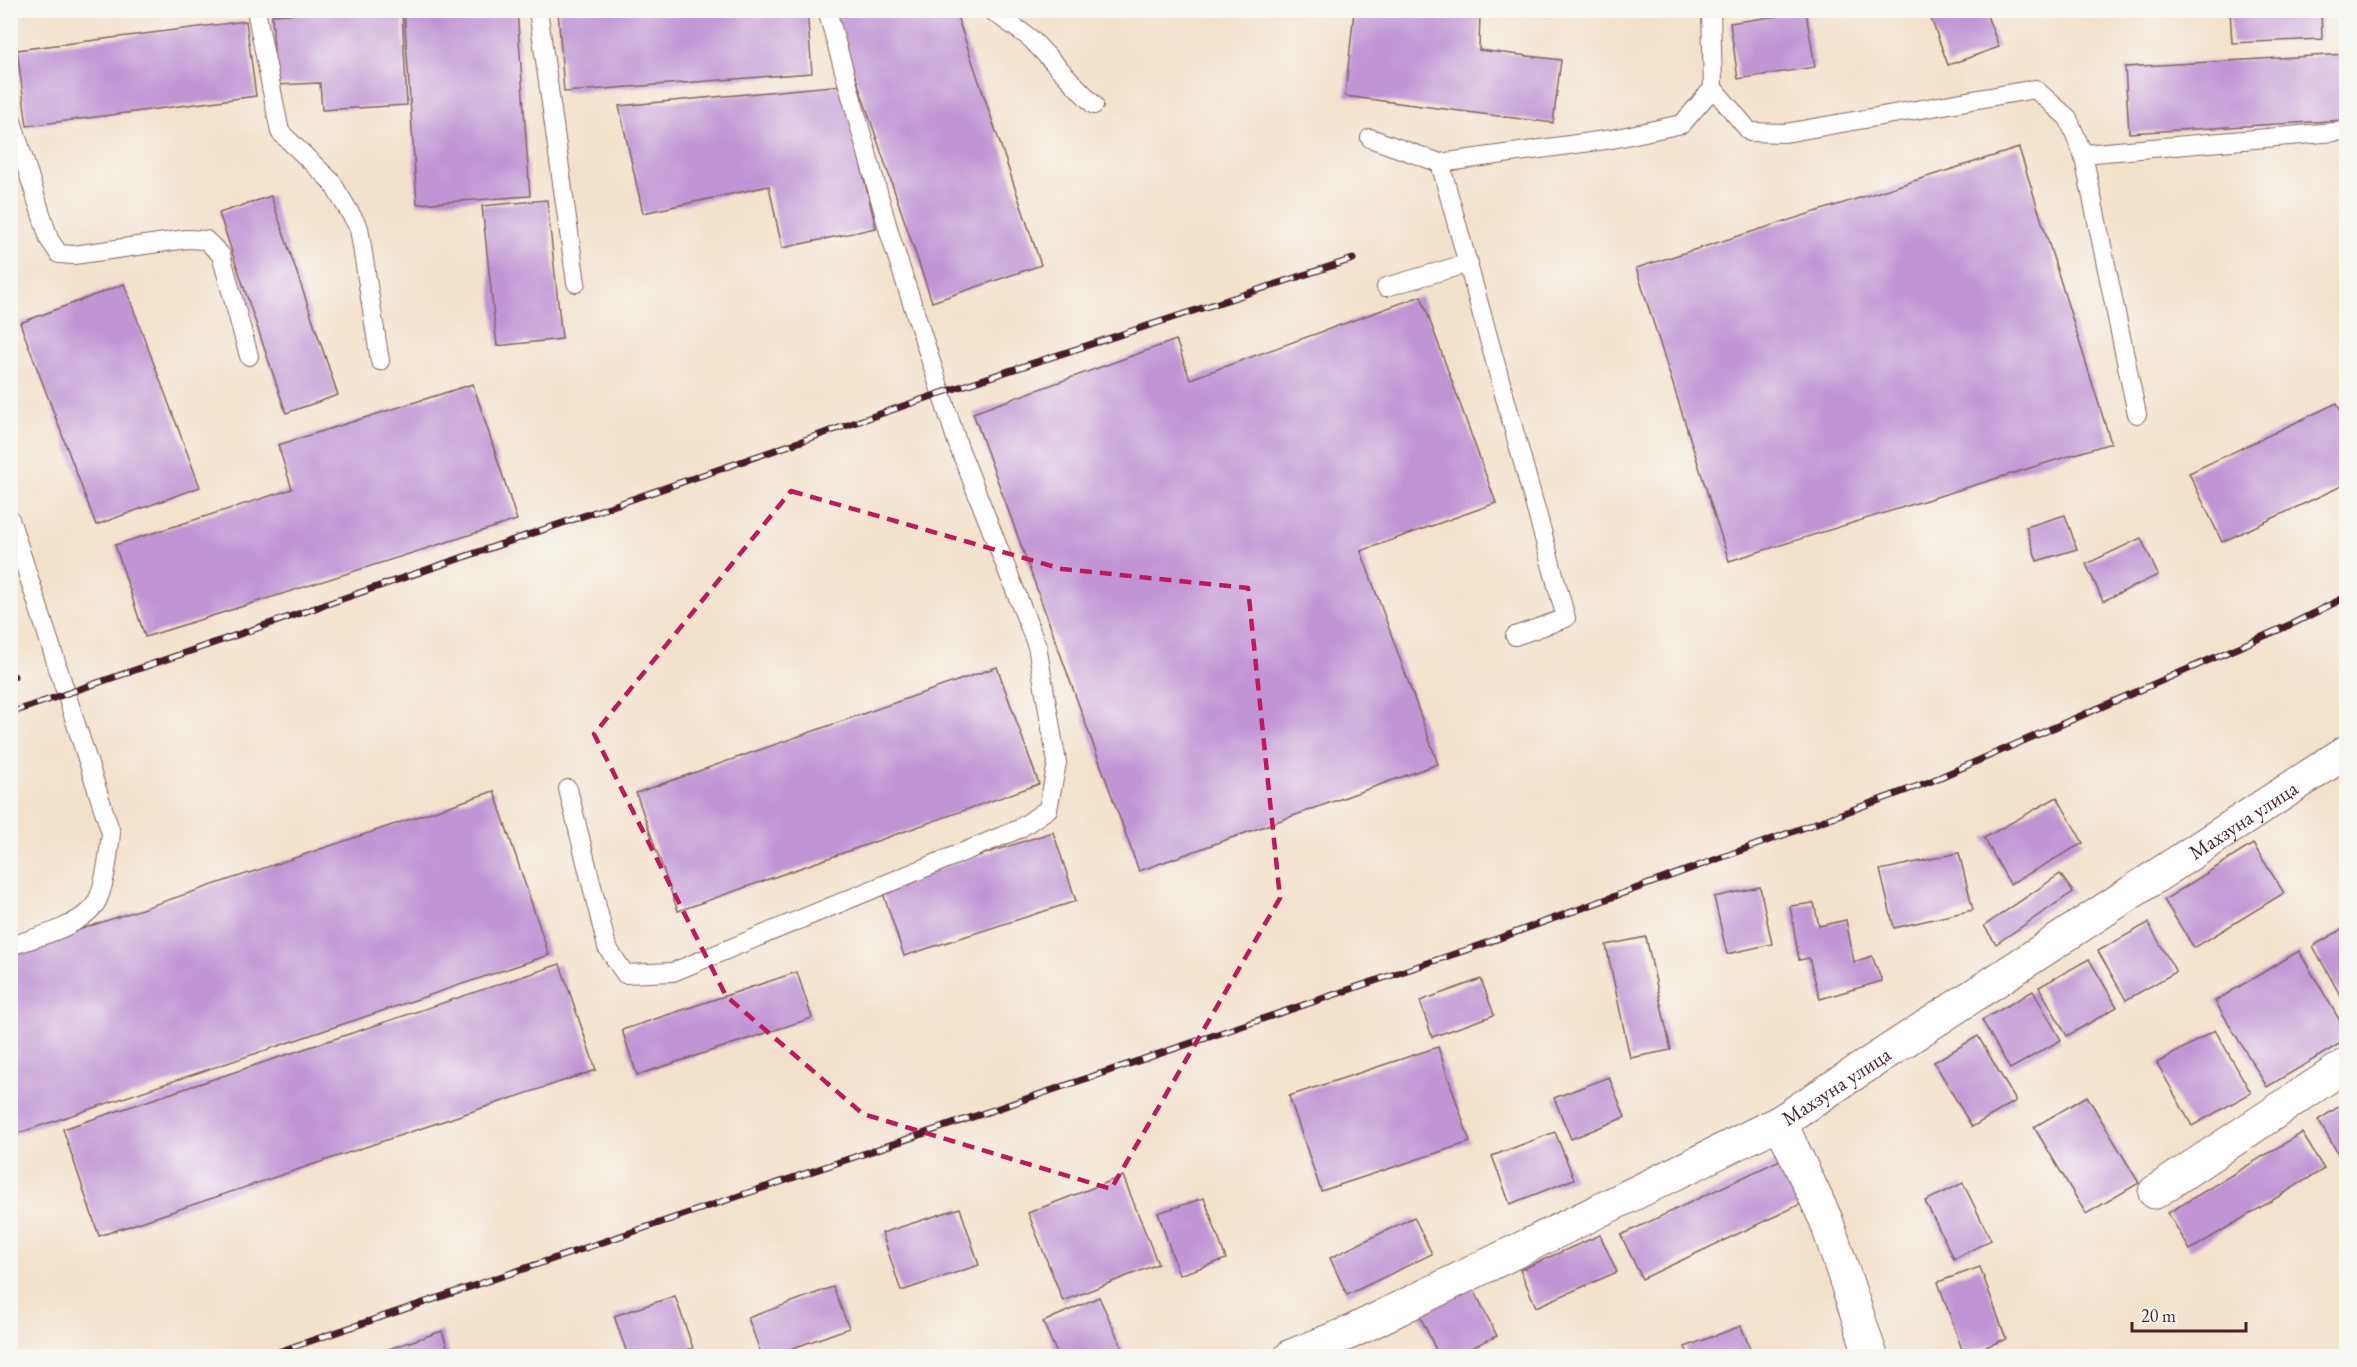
<svg xmlns="http://www.w3.org/2000/svg" width="2357" height="1367" font-family="'EB Garamond',serif">
	<style>
		.building { fill: #c194d4 }
		.lines { fill: none; stroke-linecap: round; stroke-linejoin: round }
		.service-casing { stroke: #856363; stroke-width: 20 }
		.minor-casing { stroke: #856363; stroke-width: 35 }
		.service { stroke: #fff; stroke-width: 18 }
		.minor { stroke: #fff; stroke-width: 33 }
		.rail-casing { stroke: #4a1f2b; stroke-width: 7 }
		.rail { stroke: #f6f6f2; stroke-width: 4.5; stroke-dasharray: 14; stroke-linecap: butt }
		.marked { fill: none; stroke: #c2185b; stroke-width: 4.5; stroke-dasharray: 12 8; stroke-linejoin: round }
		.labels { text-anchor: middle; dominant-baseline: central; stroke-width: 5; stroke-linejoin: round; paint-order: stroke }
		.street-label { font-size: 21px; fill: #4a1f2b; stroke: #f6f6f2 }
	</style>
	<rect width="100%" height="100%" fill="#f6f6f2"/>
	<filter id="ink" filterUnits="userSpaceOnUse"><feTurbulence type="fractalNoise" baseFrequency=".0167" numOctaves="2"/><feDisplacementMap in="SourceGraphic" scale="12" xChannelSelector="R" yChannelSelector="G"/><feConvolveMatrix kernelMatrix="1 2 1 2 8 2 1 2 1" color-interpolation-filters="sRGB"/></filter>
	<filter id="wash" filterUnits="userSpaceOnUse"><feTurbulence type="fractalNoise" baseFrequency=".008" numOctaves="4" result="noise"/><feDisplacementMap in="SourceGraphic" scale="24" xChannelSelector="R" yChannelSelector="G"/><feGaussianBlur stdDeviation="1.35" result="paint"/><feColorMatrix in="noise" values="0 0 0 0 0 0 0 0 0 0 0 0 0 0 0 0 0 1.4 0 .05"/><feComposite in="paint" operator="in"/></filter>
	<g filter="url(#wash)">
		<rect width="100%" height="100%" fill="#f3e2cb"/>
		<g id="blocks">
			<g class="building">
				<path d="M 359,10 L 402,10 L 407,105 L 322,110 L 320,83 L 276,85 L 272,15 Z"/>
				<path d="M 404,10 L 517,10 L 530,196 L 417,204 Z"/>
				<path d="M 558,10 L 807,10 L 812,73 L 564,92 Z"/>
				<path d="M 833,10 L 955,10 L 1041,265 L 932,302 Z"/>
				<path d="M 1360,10 L 1480,10 L 1479,50 L 1561,60 L 1553,123 L 1345,96 L 1354,12 Z"/>
				<path d="M 1545,10 L 1570,10 L 1570,12 L 1546,16 Z"/>
				<path d="M 1928,10 L 1985,10 L 1999,47 L 1948,65 Z"/>
				<path d="M 2230,10 L 2321,10 L 2322,39 L 2232,43 Z"/>
				<path d="M 1806,12 L 1815,67 L 1738,79 L 1730,23 Z"/>
				<path d="M 246,21 L 256,96 L 27,126 L 17,50 Z"/>
				<path d="M 2346,54 L 2346,120 L 2129,133 L 2125,67 Z"/>
				<path d="M 842,85 L 876,228 L 782,248 L 769,186 L 643,213 L 619,106 Z"/>
				<path d="M 2019,148 L 2111,443 L 1729,561 L 1636,268 Z"/>
				<path d="M 271,196 L 338,395 L 286,413 L 219,213 Z"/>
				<path d="M 547,200 L 562,339 L 497,346 L 482,206 Z"/>
				<path d="M 124,284 L 200,487 L 96,525 L 20,323 Z"/>
				<path d="M 1421,296 L 1496,503 L 1361,551 L 1438,764 L 1139,871 L 973,413 L 1176,340 L 1190,379 Z"/>
				<path d="M 473,384 L 517,520 L 145,637 L 115,545 L 292,489 L 278,445 Z"/>
				<path d="M 2337,403 L 2346,423 L 2346,484 L 2222,542 L 2189,473 Z"/>
				<path d="M 2065,515 L 2077,549 L 2037,561 L 2026,527 Z"/>
				<path d="M 2141,538 L 2158,575 L 2103,601 L 2086,564 Z"/>
				<path d="M 997,667 L 1039,784 L 678,911 L 636,793 Z"/>
				<path d="M 494,791 L 549,955 L 10,1136 L 10,953 Z"/>
				<path d="M 2057,797 L 2083,843 L 2010,884 L 1984,838 Z"/>
				<path d="M 1053,832 L 1076,901 L 904,956 L 881,887 Z"/>
				<path d="M 2253,844 L 2284,893 L 2194,948 L 2164,900 Z"/>
				<path d="M 1959,853 L 1973,910 L 1894,928 L 1880,870 Z"/>
				<path d="M 2060,874 L 2073,892 L 1996,944 L 1984,926 Z"/>
				<path d="M 1760,887 L 1772,944 L 1727,954 L 1714,897 Z"/>
				<path d="M 1814,903 L 1819,926 L 1846,920 L 1854,962 L 1872,956 L 1882,981 L 1820,999 L 1809,958 L 1799,960 L 1790,906 Z"/>
				<path d="M 2148,923 L 2176,972 L 2126,1000 L 2098,951 Z"/>
				<path d="M 2346,927 L 2346,1006 L 2313,946 Z"/>
				<path d="M 1646,937 L 1671,1050 L 1630,1058 L 1606,945 Z"/>
				<path d="M 2299,951 L 2346,1031 L 2346,1040 L 2267,1087 L 2215,1001 Z"/>
				<path d="M 2089,959 L 2117,1007 L 2067,1036 L 2039,987 Z"/>
				<path d="M 560,964 L 596,1070 L 99,1236 L 63,1129 Z"/>
				<path d="M 797,972 L 812,1018 L 637,1075 L 622,1030 Z"/>
				<path d="M 1481,979 L 1494,1015 L 1432,1037 L 1420,1001 Z"/>
				<path d="M 2033,991 L 2061,1040 L 2010,1069 L 1982,1020 Z"/>
				<path d="M 2215,1030 L 2251,1093 L 2192,1126 L 2157,1063 Z"/>
				<path d="M 1978,1036 L 2016,1101 L 1972,1127 L 1934,1062 Z"/>
				<path d="M 1438,1047 L 1470,1142 L 1321,1191 L 1289,1096 Z"/>
				<path d="M 1609,1077 L 1625,1117 L 1571,1139 L 1554,1098 Z"/>
				<path d="M 2087,1096 L 2139,1183 L 2086,1214 L 2034,1127 Z"/>
				<path d="M 2346,1102 L 2346,1167 L 2318,1120 Z"/>
				<path d="M 1555,1132 L 1574,1179 L 1510,1204 L 1492,1156 Z"/>
				<path d="M 2302,1133 L 2324,1169 L 2190,1250 L 2168,1213 Z"/>
				<path d="M 1782,1159 L 1803,1203 L 1642,1279 L 1621,1235 Z"/>
				<path d="M 1123,1176 L 1158,1264 L 1063,1301 L 1028,1213 Z"/>
				<path d="M 1963,1183 L 1991,1240 L 1954,1259 L 1925,1201 Z"/>
				<path d="M 1204,1198 L 1226,1259 L 1179,1275 L 1158,1213 Z"/>
				<path d="M 960,1208 L 979,1265 L 901,1291 L 882,1233 Z"/>
				<path d="M 1414,1217 L 1432,1254 L 1347,1295 L 1330,1258 Z"/>
				<path d="M 1600,1235 L 1617,1272 L 1536,1307 L 1520,1270 Z"/>
				<path d="M 1980,1267 L 2006,1339 L 1964,1355 L 1938,1282 Z"/>
				<path d="M 833,1287 L 849,1328 L 771,1356 L 762,1356 L 748,1318 Z"/>
				<path d="M 1473,1288 L 1497,1336 L 1453,1356 L 1439,1356 L 1419,1314 Z"/>
				<path d="M 675,1296 L 693,1348 L 666,1356 L 628,1356 L 614,1316 Z"/>
				<path d="M 1099,1297 L 1126,1356 L 1058,1356 L 1043,1322 Z"/>
				<path d="M 1741,1326 L 1753,1356 L 1689,1356 L 1685,1347 Z"/>
				<path d="M 442,1331 L 450,1356 L 368,1356 Z"/>
			</g>
		</g>
	</g>
	<g filter="url(#ink)">
		<use href="#blocks" fill-opacity="0" stroke="#856363" stroke-width="1.5"/>
		<g class="lines">
			<defs>
				<g id="service">
					<path d="M 256,10 L 280,132 L 331,181 L 359,228 L 380,361"/>
					<path d="M 538,10 L 576,283"/>
					<path d="M 991,10 L 1030,38 L 1094,105"/>
					<path d="M 1713,88 L 1750,132 L 1785,133 L 2035,89 L 2068,118 L 2083,154 L 2137,414"/>
					<path d="M 10,115 L 49,239 L 59,254 L 74,255 L 187,239 L 206,240 L 221,255 L 249,356"/>
					<path d="M 1370,138 L 1440,163 L 1612,139 L 1682,124 L 1713,88 L 1711,10"/>
					<path d="M 2083,154 L 2346,131"/>
					<path d="M 1440,163 L 1566,618 L 1515,636"/>
					<path d="M 1386,287 L 1469,263"/>
					<path d="M 10,519 L 111,833 C 109,851 105,892 94,906 C 76,928 37,937 10,946"/>
					<path d="M 568,789 L 607,947 L 625,974 L 673,972 L 1019,829 L 1048,809 L 1057,763 L 1037,646 L 958,445 L 890,235 L 827,10"/>
				</g>
				<g id="minor">
					<path d="M 1780,1122 L 1826,1220 L 1871,1356"/>
					<path d="M 2155,1192 L 2346,1065"/>
					<path id="s1" d="M 1291,1356 L 1349,1333 L 1780,1122 L 2346,752"/>
				</g>
			</defs>
			<use href="#service" class="service-casing"/>
			<use href="#minor" class="minor-casing"/>
			<use href="#service" class="service"/>
			<use href="#minor" class="minor"/>
			<defs>
				<g id="rail">
					<path d="M 10,677 L 14,676"/>
					<path d="M 10,713 L 941,393 L 1353,259"/>
					<path d="M 266,1356 L 1475,947 L 1929,782 L 2294,623 L 2346,597"/>
				</g>
			</defs>
			<use href="#rail" class="rail-casing"/>
			<use href="#rail" class="rail"/>
		</g>
	</g>
	<path class="marked" d="M 791,491 L 1062,569 L 1248,588 L 1280,898 L 1111,1189 L 863,1114 L 726,996 L 594,734 Z"/>
	<g class="labels">
		<g class="street-label">
			<text stroke="none"><textPath href="#s1" startOffset="1095">Махзуна улица</textPath></text>
			<text stroke="none"><textPath href="#s1" startOffset="609">Махзуна улица</textPath></text>
		</g>
	</g>
	<rect width="2357" height="1367" fill="none" stroke="#f6f6f2" stroke-width="36"/>
	<path d="M2132 1322v9h114v-9" fill="none" stroke="#4a1f2b" stroke-width="3"/>
	<text x="2141" y="1322" font-size="18" fill="#4a1f2b" stroke="#f6f6f2" stroke-width="4.5" paint-order="stroke">20 m</text>
</svg>
